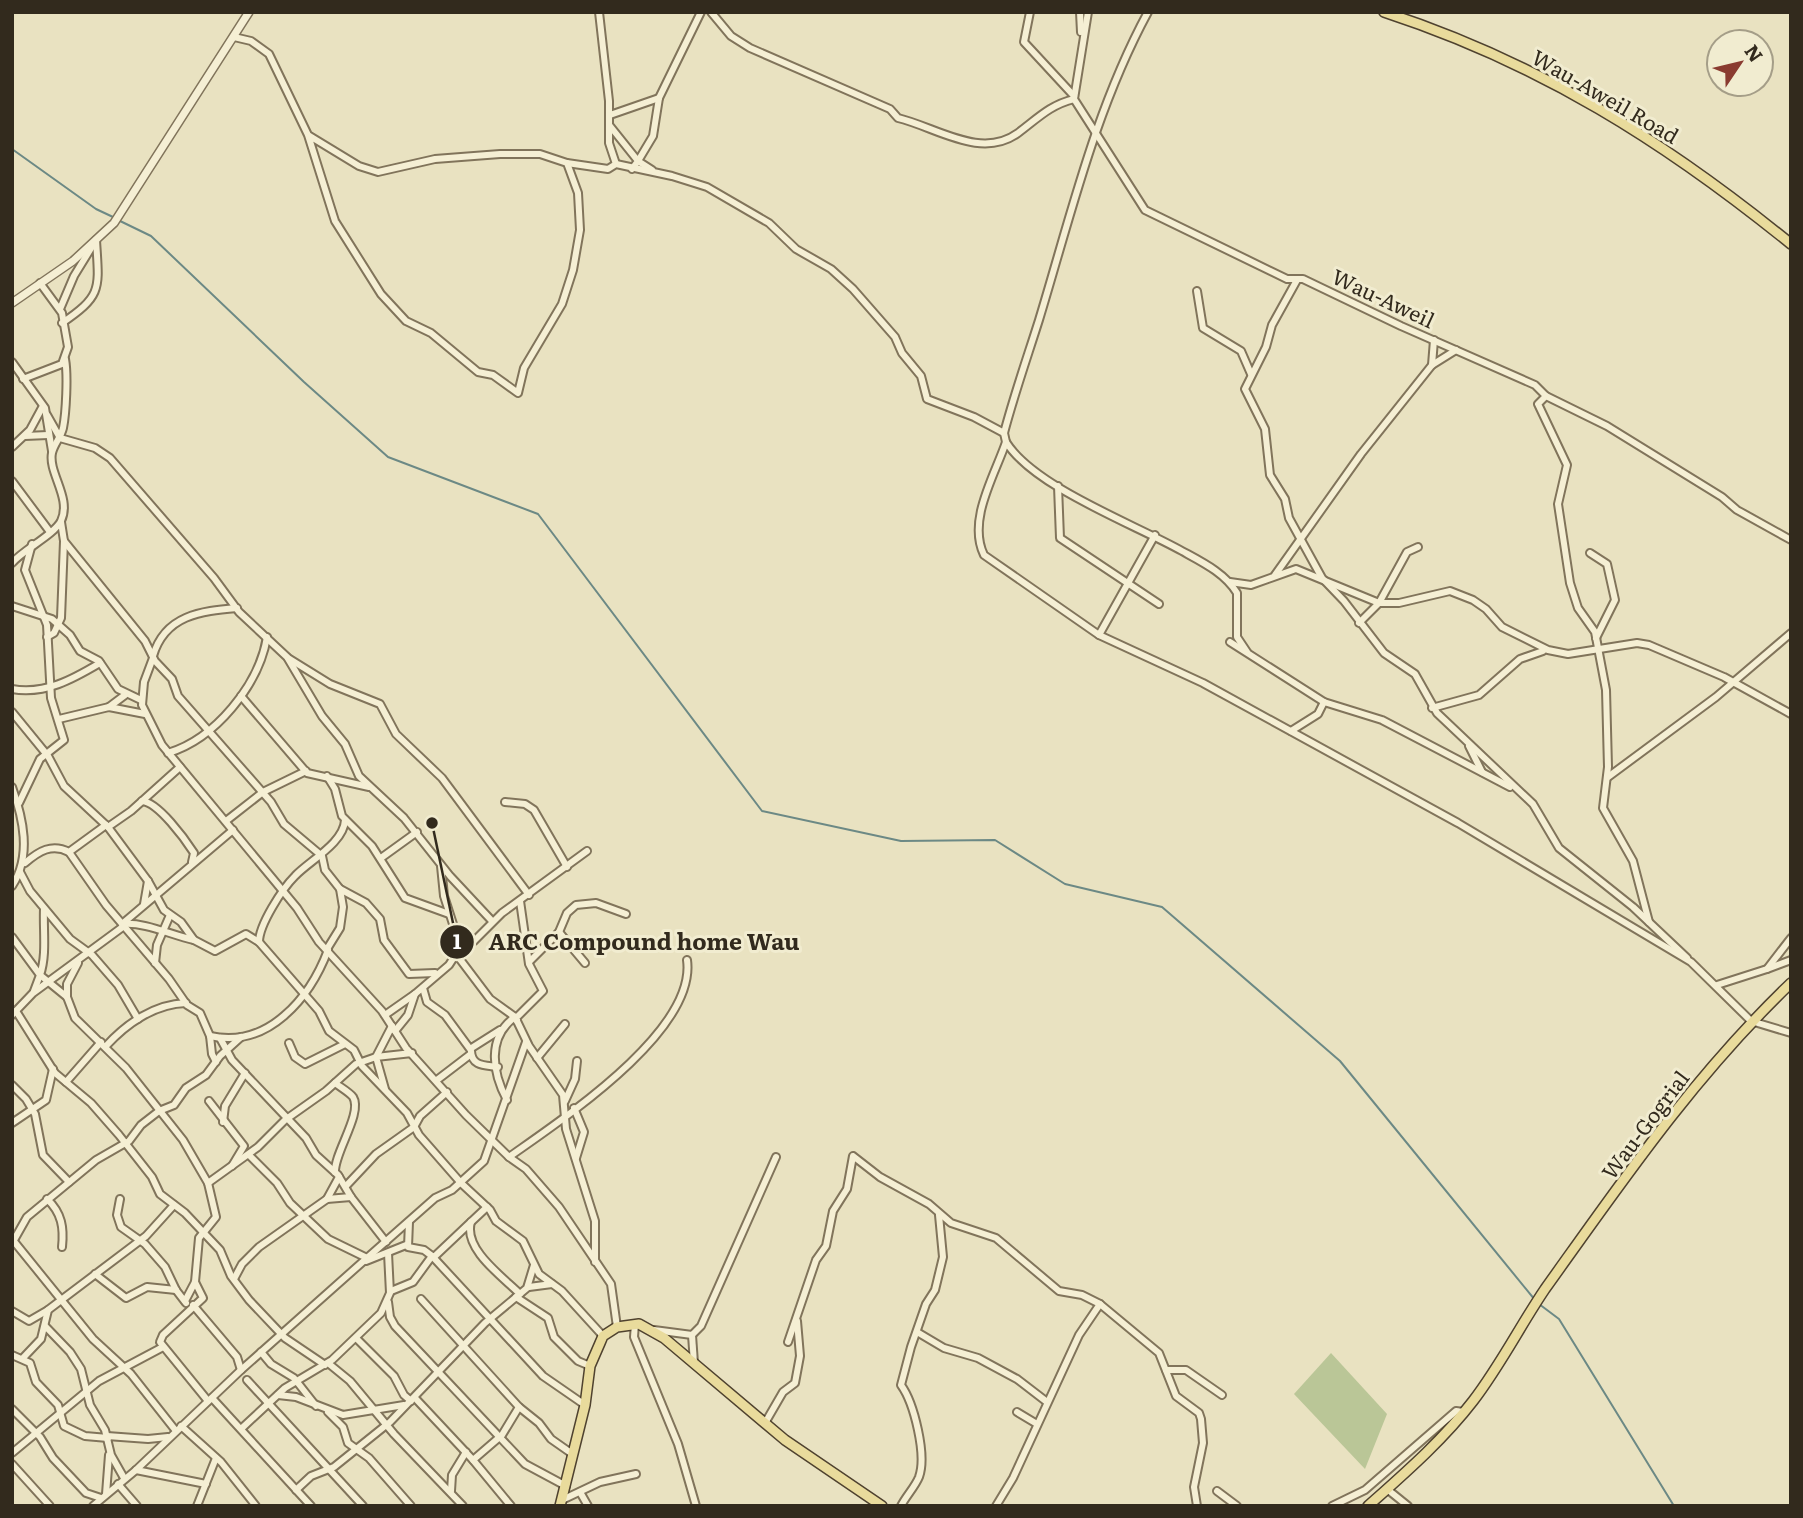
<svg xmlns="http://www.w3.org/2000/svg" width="1803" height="1518" font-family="Literata,serif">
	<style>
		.green { fill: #bac697 }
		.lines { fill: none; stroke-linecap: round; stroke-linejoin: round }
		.stream { stroke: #6c8985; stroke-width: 2 }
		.minor-casing { stroke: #81745b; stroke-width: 10 }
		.tertiary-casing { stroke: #81745b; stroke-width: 10 }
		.primary-casing { stroke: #4f422f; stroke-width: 12 }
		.minor { stroke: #f5efd4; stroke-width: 6 }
		.tertiary { stroke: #f5efd4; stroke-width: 7 }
		.primary { stroke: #e9db9c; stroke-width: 9 }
		.labels { text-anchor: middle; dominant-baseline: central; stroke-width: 6; stroke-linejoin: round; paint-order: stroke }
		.street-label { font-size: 21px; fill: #322a1d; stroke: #f1ecd0 }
		.leader { fill: none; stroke: #322a1d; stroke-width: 2.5 }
		.callout-dot { fill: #322a1d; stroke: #f1ecd0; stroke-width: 2.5 }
		.mark-label { font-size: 21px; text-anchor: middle; font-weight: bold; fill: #fff }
		.callout-label { font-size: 23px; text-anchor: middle; font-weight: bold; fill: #322a1d; stroke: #f1ecd0; stroke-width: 6; stroke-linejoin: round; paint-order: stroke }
	</style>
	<rect width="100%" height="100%" fill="#e9e2c1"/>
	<path class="green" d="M 1331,1353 L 1387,1414 L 1365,1469 L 1294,1394 Z"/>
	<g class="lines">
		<g class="stream">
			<path d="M 12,149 L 96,209 L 113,217"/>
			<path d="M 118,220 L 151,236 L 304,382 L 388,457 L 538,514 L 762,811 L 901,841 L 995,840 L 1065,884 L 1162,907 L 1340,1061 L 1535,1300"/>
			<path d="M 1539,1304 L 1559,1319 L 1674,1506"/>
		</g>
		<defs>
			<g id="minor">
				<path d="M 599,12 L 609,101 L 609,143 L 616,164"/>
				<path d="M 711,12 L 731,36 L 750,48 L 890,109 L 898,118 C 936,127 981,160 1018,133 C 1038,118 1050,105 1074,99"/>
				<path d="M 1030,12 L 1024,42 L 1074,96"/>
				<path d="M 1080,12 L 1081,32"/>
				<path d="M 1088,12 L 1074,99 L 1145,210 L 1287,279 L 1303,279 L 1401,326 L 1535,385 L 1546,396 L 1607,426 L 1722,497 L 1737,510 L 1791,540"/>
				<path d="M 1148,12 C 1095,110 1071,215 1039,320 C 1027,358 1014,395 1004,433 L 1006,442 C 995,475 967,520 984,555 L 1099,635 L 1203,683 L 1458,823 L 1691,962 L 1751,1021 L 1791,1033"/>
				<path d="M 234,37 L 251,41 L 269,54 L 308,135 L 335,221 L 381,294 L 406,321 L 431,333 L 478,372 L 493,375 L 518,393 L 524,368 L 562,304 L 573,270 L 580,230 L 578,193 L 567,163 L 540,154 L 500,154 L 435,159 L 378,172 L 359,166 L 308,135"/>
				<path d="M 610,115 L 659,98"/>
				<path d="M 610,126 L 638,161 L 632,169"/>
				<path d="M 567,163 L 608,169 L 616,164 L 672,176 L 707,187 L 769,223 L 796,249 L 831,269 L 853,289 L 895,337 L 902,353 L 921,376 L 927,399 L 974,417 L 1004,433"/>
				<path d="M 652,170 L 638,161 L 653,136 L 659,98 L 701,12"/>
				<path d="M 1297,280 L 1272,325 L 1266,347 L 1245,389 L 1265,429 L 1270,475 L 1285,499 L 1289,518 L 1322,578 L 1344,601 L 1384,653 L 1415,674 L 1437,713 L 1533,804 L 1559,848 L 1633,907 L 1687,958"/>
				<path d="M 1197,291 L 1203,328 L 1241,351 L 1251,374"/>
				<path d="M 60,309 L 74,276 L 93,245"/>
				<path d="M 62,323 C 103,295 99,289 96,240"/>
				<path d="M 12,362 L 45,408 L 52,451"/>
				<path d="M 1432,365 L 1434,340"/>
				<path d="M 23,379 L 62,364 L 68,347 L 62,313 L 40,283"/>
				<path d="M 1546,396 L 1538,404 L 1567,465 L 1558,504 L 1570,583 L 1578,608 L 1595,632 L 1606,690 L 1608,767 L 1603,808 L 1633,861 L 1649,922"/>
				<path d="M 47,415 L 60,438 L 95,448 L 110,458 L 214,578 L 239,612 L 287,657 L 322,716 L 345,744 L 359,776 L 404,818 L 450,876 L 492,921"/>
				<path d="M 25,436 L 48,435"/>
				<path d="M 1006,442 C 1034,487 1134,524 1182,551 C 1202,562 1225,573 1237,593 L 1237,637 L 1247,652"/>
				<path d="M 12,447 L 30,430 L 43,406"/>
				<path d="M 12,481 L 50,532"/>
				<path d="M 1058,486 L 1060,538 L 1159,604"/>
				<path d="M 61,522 L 64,541 L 145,641 L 155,661 L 172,679 L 178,696 L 271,802 L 284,824 L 322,856 L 325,870 L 340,889 L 343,907 L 340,928 L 327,949"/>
				<path d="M 1590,553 L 1607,564 L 1615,600 L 1596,638"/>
				<path d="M 12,563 C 24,549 54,535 61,521 C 72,498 48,473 52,453 C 54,444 61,437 63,428 C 66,413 68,375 65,359"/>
				<path d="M 1275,575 L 1361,454 L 1432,365 L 1456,350"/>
				<path d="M 1230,582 L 1251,585 L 1296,569 L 1379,603 L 1399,603 L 1450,591 L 1473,600 L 1486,609 L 1502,627 L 1548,650 L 1568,654 L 1637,643 L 1649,645 L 1724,677 L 1791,714"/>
				<path d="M 12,606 L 52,619 L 70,635 L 80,651 L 99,661 L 118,689 L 141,700"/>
				<path d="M 1359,623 L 1379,603 L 1407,552 L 1418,547"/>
				<path d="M 1099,635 L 1155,535"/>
				<path d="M 47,637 L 54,633 L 61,618 L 64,541"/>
				<path d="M 1230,642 L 1324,702 L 1382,720 L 1510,787"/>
				<path d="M 153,656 C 165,615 201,611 237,608"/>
				<path d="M 153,658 L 144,682 L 142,705 L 162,745 L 297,908 L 319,942 L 382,1011 L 406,1048 L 466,1115 L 509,1157 L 526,1169 L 559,1207 L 611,1284 L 617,1327"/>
				<path d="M 288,658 L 330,684 L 380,704 L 396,734 L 442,778 L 529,895"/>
				<path d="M 12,689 C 45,695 73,679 100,663"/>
				<path d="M 241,696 L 307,773 L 369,787"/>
				<path d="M 109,707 L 125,695"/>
				<path d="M 1432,708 L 1479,695 L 1520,659 L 1543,651"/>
				<path d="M 12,712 L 48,756 L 64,786 L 108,827 L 148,881 L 164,910 L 181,922 L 194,940 L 215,951 L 246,934 L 259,942 L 319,1011 L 329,1031 L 354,1050 L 362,1066 L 407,1113 L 419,1135 L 461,1183 L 490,1210 L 496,1221 L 523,1241 L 539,1274 L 562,1291 L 603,1336"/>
				<path d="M 59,719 L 109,707 L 145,714"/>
				<path d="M 1291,731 L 1318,714 L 1324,702"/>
				<path d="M 1469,746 L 1482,772"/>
				<path d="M 168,753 C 215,739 259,685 267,637"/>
				<path d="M 327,776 L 335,789 L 342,816 L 372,846 L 405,898 L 449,914"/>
				<path d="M 1608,777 L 1716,697 L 1791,633"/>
				<path d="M 12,787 C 23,818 32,856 12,886"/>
				<path d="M 142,801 C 158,802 185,839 194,853 L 192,862"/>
				<path d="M 505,802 L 525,804 L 534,810 L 567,867"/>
				<path d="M 19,803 L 40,759 L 64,740 L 51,698 L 47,625 L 25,570 L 32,544"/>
				<path d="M 226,821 L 263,792 L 306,771"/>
				<path d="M 108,827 L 131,811 L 180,767"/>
				<path d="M 69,852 L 106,905 L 169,979 L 187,1005 L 200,1013 L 210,1036 L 212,1054 L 216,1062"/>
				<path d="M 381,858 L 417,832"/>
				<path d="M 25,863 C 39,851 52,843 69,852 L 106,825"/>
				<path d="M 441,866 L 444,896 L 461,949"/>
				<path d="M 20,872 L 30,891 L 70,939 L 92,955 L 118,985 L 138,1019"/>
				<path d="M 340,889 L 366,903 L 380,919 L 384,940 L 409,974 L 435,973"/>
				<path d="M 144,904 L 148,881"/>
				<path d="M 44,909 C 43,930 47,955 40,975 L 67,997 L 75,1018 L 126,1068 L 183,1140 L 208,1183 L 216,1217 L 199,1238 L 195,1282 L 185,1301"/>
				<path d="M 122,924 L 233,830"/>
				<path d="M 123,924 C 145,922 171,935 194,940"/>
				<path d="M 559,932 L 585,963"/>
				<path d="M 12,937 L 40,975 L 34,991"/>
				<path d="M 259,942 C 259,925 282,889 295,876 C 309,861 344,843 345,820"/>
				<path d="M 456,954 L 490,999 L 515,1017 L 529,1046 L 563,1095 L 566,1129 L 595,1221 L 595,1262"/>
				<path d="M 530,961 L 559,932 L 567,913 L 576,905 L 596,903 L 626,914"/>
				<path d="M 155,963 L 157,945 L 170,915"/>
				<path d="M 1767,969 L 1791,960"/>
				<path d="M 1717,985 L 1767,969 L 1791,938"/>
				<path d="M 423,988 L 427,1002 L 445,1015 L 470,1049 L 500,1030"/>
				<path d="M 67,997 L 67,984 L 78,963"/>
				<path d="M 16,1011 L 55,1073 L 91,1103 L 119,1135 L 152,1177 L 160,1194 L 185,1213 L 220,1250 L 231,1276 L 249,1300 L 285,1338 L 325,1365"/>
				<path d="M 12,1015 L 33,993 L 124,926"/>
				<path d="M 385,1015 L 415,994"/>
				<path d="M 517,1021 L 517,1017 L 543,991 L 529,964 L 520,901"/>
				<path d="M 395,1031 L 408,1015 L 415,994 L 449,965 L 458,951 L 474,941 L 502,913 L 587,851"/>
				<path d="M 210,1036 C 268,1049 310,998 328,950"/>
				<path d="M 220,1038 L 232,1060 L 306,1138 L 316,1155 L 338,1175 L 351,1197 L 386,1242"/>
				<path d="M 289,1043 L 295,1057 L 305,1064 L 345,1044"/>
				<path d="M 106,1046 C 126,1024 154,1004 186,1003"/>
				<path d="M 471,1051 C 472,1067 485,1065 498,1067"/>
				<path d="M 537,1058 L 565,1024"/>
				<path d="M 437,1080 L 471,1054"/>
				<path d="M 66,1082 L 101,1042"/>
				<path d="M 12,1085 L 26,1099 L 35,1114 L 43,1155 L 69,1182"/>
				<path d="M 385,1089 L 376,1057 L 412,1053"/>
				<path d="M 507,1100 C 492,1072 487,1037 515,1017"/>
				<path d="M 209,1101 L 244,1146 L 232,1166"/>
				<path d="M 565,1101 L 575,1079 L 577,1061"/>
				<path d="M 574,1108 L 584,1132 L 576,1158"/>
				<path d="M 223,1122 L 225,1106 L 245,1073"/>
				<path d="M 12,1123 L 46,1100 L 53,1069"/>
				<path d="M 249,1155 L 277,1183 L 290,1203 L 328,1239 L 367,1258"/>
				<path d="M 509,1157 C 561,1120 697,1031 687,960"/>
				<path d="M 335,1172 C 334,1153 363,1113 353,1097 C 349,1092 340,1087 335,1083"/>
				<path d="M 208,1183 L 258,1147 L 285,1120 L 326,1091 L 356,1064 L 376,1057 L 392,1026"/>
				<path d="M 346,1186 L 376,1154 L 414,1127 L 420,1116 L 447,1092"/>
				<path d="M 47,1199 C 62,1213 64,1228 62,1247"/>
				<path d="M 120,1199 L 117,1215 L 121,1227 L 145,1244 L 165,1267 L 176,1290 L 186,1303"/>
				<path d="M 327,1199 L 339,1177"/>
				<path d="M 487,1207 L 471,1222 C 463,1249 503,1277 520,1294"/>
				<path d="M 409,1222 L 408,1247 L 424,1250 L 432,1256 L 543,1376 L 585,1405"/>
				<path d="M 12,1239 L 93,1339 L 131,1374 L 176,1431"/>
				<path d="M 14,1240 L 27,1217 L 96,1160 L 129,1141 L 141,1125 L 159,1111 L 174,1105 L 186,1088 L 206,1075 L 220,1056 L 241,1037"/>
				<path d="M 434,1257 L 471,1222"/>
				<path d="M 366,1261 L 406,1245"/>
				<path d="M 95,1274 L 126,1298 L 147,1287 L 176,1290"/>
				<path d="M 234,1279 L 242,1264 L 259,1247 L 327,1199 L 351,1197"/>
				<path d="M 195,1282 L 203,1298 L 163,1335 L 160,1342 L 208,1401"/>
				<path d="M 529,1287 L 552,1284"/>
				<path d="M 391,1291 L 413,1282 L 432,1256"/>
				<path d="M 516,1297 L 548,1318 L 554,1337 L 578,1361 L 590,1366"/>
				<path d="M 421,1299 L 519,1407 L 539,1423 L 551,1439 L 571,1453"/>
				<path d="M 388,1302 L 390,1317 L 395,1326 L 525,1464 L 566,1486"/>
				<path d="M 193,1305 L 237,1357 L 241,1370"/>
				<path d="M 12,1311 L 29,1321 L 48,1310"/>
				<path d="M 635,1324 L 634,1337 L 678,1444 L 696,1506"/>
				<path d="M 46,1327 L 70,1352 L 81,1369 L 90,1405 L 105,1430 L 111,1455 L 124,1478"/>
				<path d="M 654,1330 L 692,1335 L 701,1326 L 776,1157"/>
				<path d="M 917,1332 L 944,1348 L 978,1358 L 1017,1379 L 1047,1402"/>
				<path d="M 692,1335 L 694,1363"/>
				<path d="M 356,1338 L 394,1376 L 404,1395 L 411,1401"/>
				<path d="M 788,1342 L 816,1260 L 826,1246 L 833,1211 L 847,1189 L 853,1156 L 880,1177 L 929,1204 L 951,1223 L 996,1238 L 1059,1291 L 1082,1295 L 1100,1304 L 1159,1353 L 1176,1396 L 1199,1413 L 1201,1419 L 1203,1443 L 1194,1487 L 1197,1506"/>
				<path d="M 261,1352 L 271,1364 L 294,1378 L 316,1406"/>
				<path d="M 12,1355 L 30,1363 L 36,1382 L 58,1405 L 64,1426 L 85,1436 L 108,1438"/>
				<path d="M 23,1358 L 41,1339 L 48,1310 L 146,1236 L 174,1205"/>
				<path d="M 328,1363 L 350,1381 L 394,1434 L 463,1506"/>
				<path d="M 1166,1370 L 1186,1370 L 1222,1395"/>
				<path d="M 247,1380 L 363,1506"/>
				<path d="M 278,1395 L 296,1397 L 343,1415 L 404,1405"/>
				<path d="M 212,1398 L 311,1506"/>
				<path d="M 415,1398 L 473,1460 L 511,1506"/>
				<path d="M 12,1409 L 40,1437 L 53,1458 L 86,1493 L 101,1498"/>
				<path d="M 328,1412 L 343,1427 L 348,1443 L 369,1458 L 411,1506"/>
				<path d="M 1017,1412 L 1037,1424"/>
				<path d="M 765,1423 L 783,1392 L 795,1383 L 800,1356 L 797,1321"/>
				<path d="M 181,1426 L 221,1462 L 256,1506"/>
				<path d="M 241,1429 L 285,1388 L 332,1360 L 381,1313 L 390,1293 L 388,1253"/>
				<path d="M 107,1436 L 148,1439 L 168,1437"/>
				<path d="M 12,1453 L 99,1381 L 163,1347"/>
				<path d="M 473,1460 L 502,1435 L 519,1407"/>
				<path d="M 12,1464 L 50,1506"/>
				<path d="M 136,1470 L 206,1484"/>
				<path d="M 118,1484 L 137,1506"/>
				<path d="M 1387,1489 L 1408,1506"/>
				<path d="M 296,1490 L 311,1476 L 334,1467 L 390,1422 L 485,1323 L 527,1288 L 534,1265"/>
				<path d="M 451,1491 L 452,1475 L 466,1452"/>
				<path d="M 1217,1491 L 1237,1506"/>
				<path d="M 580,1492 L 588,1506"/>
				<path d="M 106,1494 L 109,1455"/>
				<path d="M 562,1500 L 600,1482 L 636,1474"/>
				<path d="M 93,1506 L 136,1470 L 241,1370 L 367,1258 L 435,1198 L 452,1190 L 484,1161 L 526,1042"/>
				<path d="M 197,1506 L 216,1458"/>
				<path d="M 901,1506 C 906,1496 915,1487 919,1477 C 927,1455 914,1403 901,1385 L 911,1347 L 926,1304 L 935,1290 L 943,1257 L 939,1215"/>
				<path d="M 996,1506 L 1013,1478 L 1079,1335 L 1100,1304"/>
				<path d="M 1332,1506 L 1365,1490 L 1456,1411 L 1464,1412"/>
			</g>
			<path id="tertiary" d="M 12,303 L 73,261 L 114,223 L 249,12"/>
			<g id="primary">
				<path d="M 1384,12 C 1540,63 1664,141 1791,244"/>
				<path d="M 560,1506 L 585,1405 L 590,1366 L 600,1343 L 603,1336 L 617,1327 L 639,1324 L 664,1338 L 785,1440 L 882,1506"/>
				<path d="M 1368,1506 C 1405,1473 1443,1440 1473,1401 C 1500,1366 1520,1326 1545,1289 C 1623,1180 1693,1077 1791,983"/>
			</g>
		</defs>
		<use href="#minor" class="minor-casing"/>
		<use href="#tertiary" class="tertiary-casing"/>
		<use href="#primary" class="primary-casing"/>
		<use href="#minor" class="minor"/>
		<use href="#tertiary" class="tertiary"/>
		<use href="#primary" class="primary"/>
	</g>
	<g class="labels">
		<g class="street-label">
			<text transform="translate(1606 95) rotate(30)">Wau-Aweil Road</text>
			<text transform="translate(1384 297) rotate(25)">Wau-Aweil</text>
			<text transform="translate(1644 1124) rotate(-53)">Wau-Gogrial</text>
		</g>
	</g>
	<path class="leader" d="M432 823L457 942"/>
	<g class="callout-dot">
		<circle cx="432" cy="823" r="7"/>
		<circle cx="457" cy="942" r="18"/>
	</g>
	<g class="mark-label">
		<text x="457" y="949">1</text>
	</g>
	<g class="callout-label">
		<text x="644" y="950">ARC Compound home Wau</text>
	</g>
	<rect width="1803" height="1518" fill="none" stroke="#322a1d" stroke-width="28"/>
	<g transform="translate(1740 63) rotate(55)"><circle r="33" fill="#f1ecd0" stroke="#a59e88" stroke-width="2"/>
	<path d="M0-5L12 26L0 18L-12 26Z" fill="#8a3b30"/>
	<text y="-10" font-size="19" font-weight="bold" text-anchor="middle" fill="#322a1d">N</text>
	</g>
</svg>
